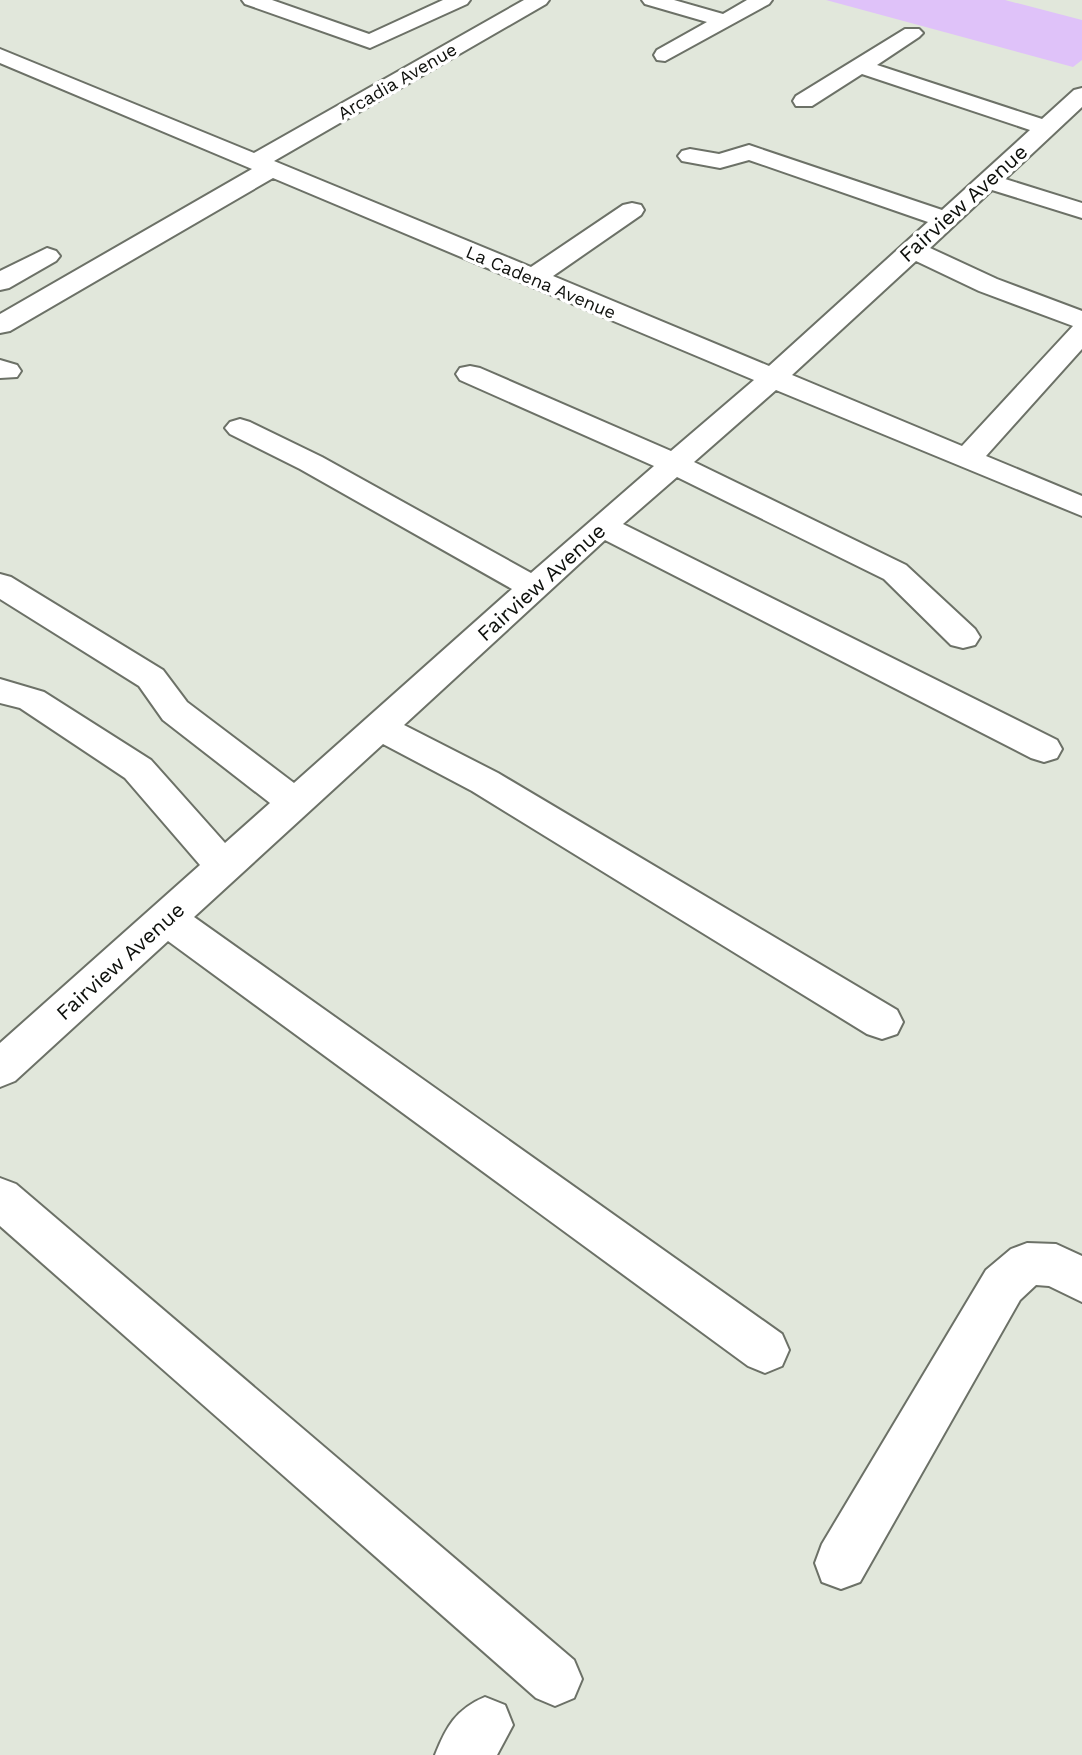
<svg xmlns="http://www.w3.org/2000/svg" width="1082" height="1755" font-family="'Work Sans',sans-serif">
	<style>
		.green { fill: #dfc2f9 }
		.lines { fill: none; stroke-linecap: round; stroke-linejoin: round }
		.minor-casing { stroke: #6c7167; stroke-width: 4 }
		.minor { fill: #fff; fill-rule: evenodd }
		.labels { text-anchor: middle; dominant-baseline: central; stroke-width: 7; stroke-linejoin: round; paint-order: stroke }
		.far-street-label { font-size: 18px; fill: #0e100c; stroke: #fff }
		.street-label { font-size: 21px; fill: #0e100c; stroke: #fff }
	</style>
	<rect width="100%" height="100%" fill="#e1e7db"/>
	<path class="green" d="M 826,0 L 1005,0 L 1082,20 L 1082,60 L 1073,67 Z"/>
	<g class="lines">
		<defs>
			<g id="minor">
				<path d="M 242,0 L 272,0 L 369,34 L 443,0 L 470,0 L 467,4 L 370,48 L 245,4 Z"/>
				<path d="M 524,0 L 549,0 L 546,4 L 274,161 L 531,267 L 623,205 L 632,203 L 641,205 L 644,210 L 641,215 L 553,276 L 769,366 L 928,222 L 749,160 L 720,168 L 682,161 L 678,156 L 682,151 L 690,149 L 719,154 L 749,145 L 942,210 L 1030,130 L 862,74 L 812,106 L 796,106 L 793,101 L 796,96 L 905,29 L 919,29 L 923,33 L 919,37 L 877,65 L 1042,119 L 1074,90 L 1082,88 L 1082,107 L 1005,179 L 1082,203 L 1082,218 L 992,190 L 930,248 L 997,279 L 1082,311 L 1082,349 L 986,456 L 1082,496 L 1082,516 L 776,390 L 694,462 L 906,565 L 975,629 L 980,637 L 975,645 L 963,648 L 951,645 L 884,579 L 677,477 L 623,524 L 1057,740 L 1062,749 L 1057,758 L 1044,762 L 1031,758 L 605,540 L 404,725 L 498,773 L 897,1010 L 903,1022 L 897,1034 L 882,1039 L 867,1034 L 472,791 L 383,744 L 194,917 L 782,1334 L 789,1350 L 782,1366 L 765,1373 L 748,1366 L 168,941 L 15,1081 L 0,1087 L 0,1043 L 200,865 L 125,778 L 20,708 L 0,703 L 0,679 L 44,692 L 151,760 L 225,843 L 270,803 L 163,720 L 139,686 L 0,599 L 0,574 L 11,577 L 163,670 L 187,702 L 294,783 L 512,589 L 300,469 L 230,434 L 225,428 L 230,422 L 240,419 L 250,422 L 322,457 L 531,573 L 654,466 L 460,380 L 456,374 L 460,368 L 470,366 L 480,368 L 671,451 L 754,380 L 273,178 L 10,331 L 0,333 L 0,314 L 252,169 L 0,63 L 0,49 L 254,153 ZM 916,261 L 979,291 L 1073,326 L 962,446 L 792,375 Z"/>
				<path d="M 642,0 L 674,0 L 723,14 L 747,0 L 772,0 L 769,4 L 665,61 L 657,60 L 654,55 L 657,50 L 707,22 L 645,4 Z"/>
				<path d="M 47,248 L 56,251 L 60,256 L 56,261 L 9,288 L 0,290 L 0,271 Z"/>
				<path d="M 0,360 L 17,365 L 21,371 L 17,377 L 0,378 Z"/>
				<path d="M 0,1178 L 16,1184 L 574,1660 L 582,1679 L 574,1698 L 555,1706 L 536,1698 L 0,1226 Z"/>
				<path d="M 1027,1243 L 1056,1244 L 1082,1256 L 1082,1302 L 1049,1286 L 1036,1285 L 1020,1300 L 860,1582 L 841,1589 L 822,1582 L 815,1563 L 822,1544 L 986,1270 L 1011,1249 Z"/>
				<path d="M 485,1697 L 505,1705 L 513,1725 L 497,1755 L 435,1755 C 446,1727 456,1709 485,1697 Z"/>
			</g>
		</defs>
		<use href="#minor" class="minor-casing"/>
		<use href="#minor" class="minor"/>
	</g>
	<g class="labels">
		<g class="far-street-label">
			<text transform="translate(397 81) rotate(-30)">Arcadia Avenue</text>
			<text transform="translate(541 282) rotate(23)">La Cadena Avenue</text>
		</g>
		<g class="street-label">
			<text transform="translate(963 203) rotate(-42)">Fairview Avenue</text>
			<text transform="translate(541 582) rotate(-42)">Fairview Avenue</text>
			<text transform="translate(120 961) rotate(-42)">Fairview Avenue</text>
		</g>
	</g>
</svg>
